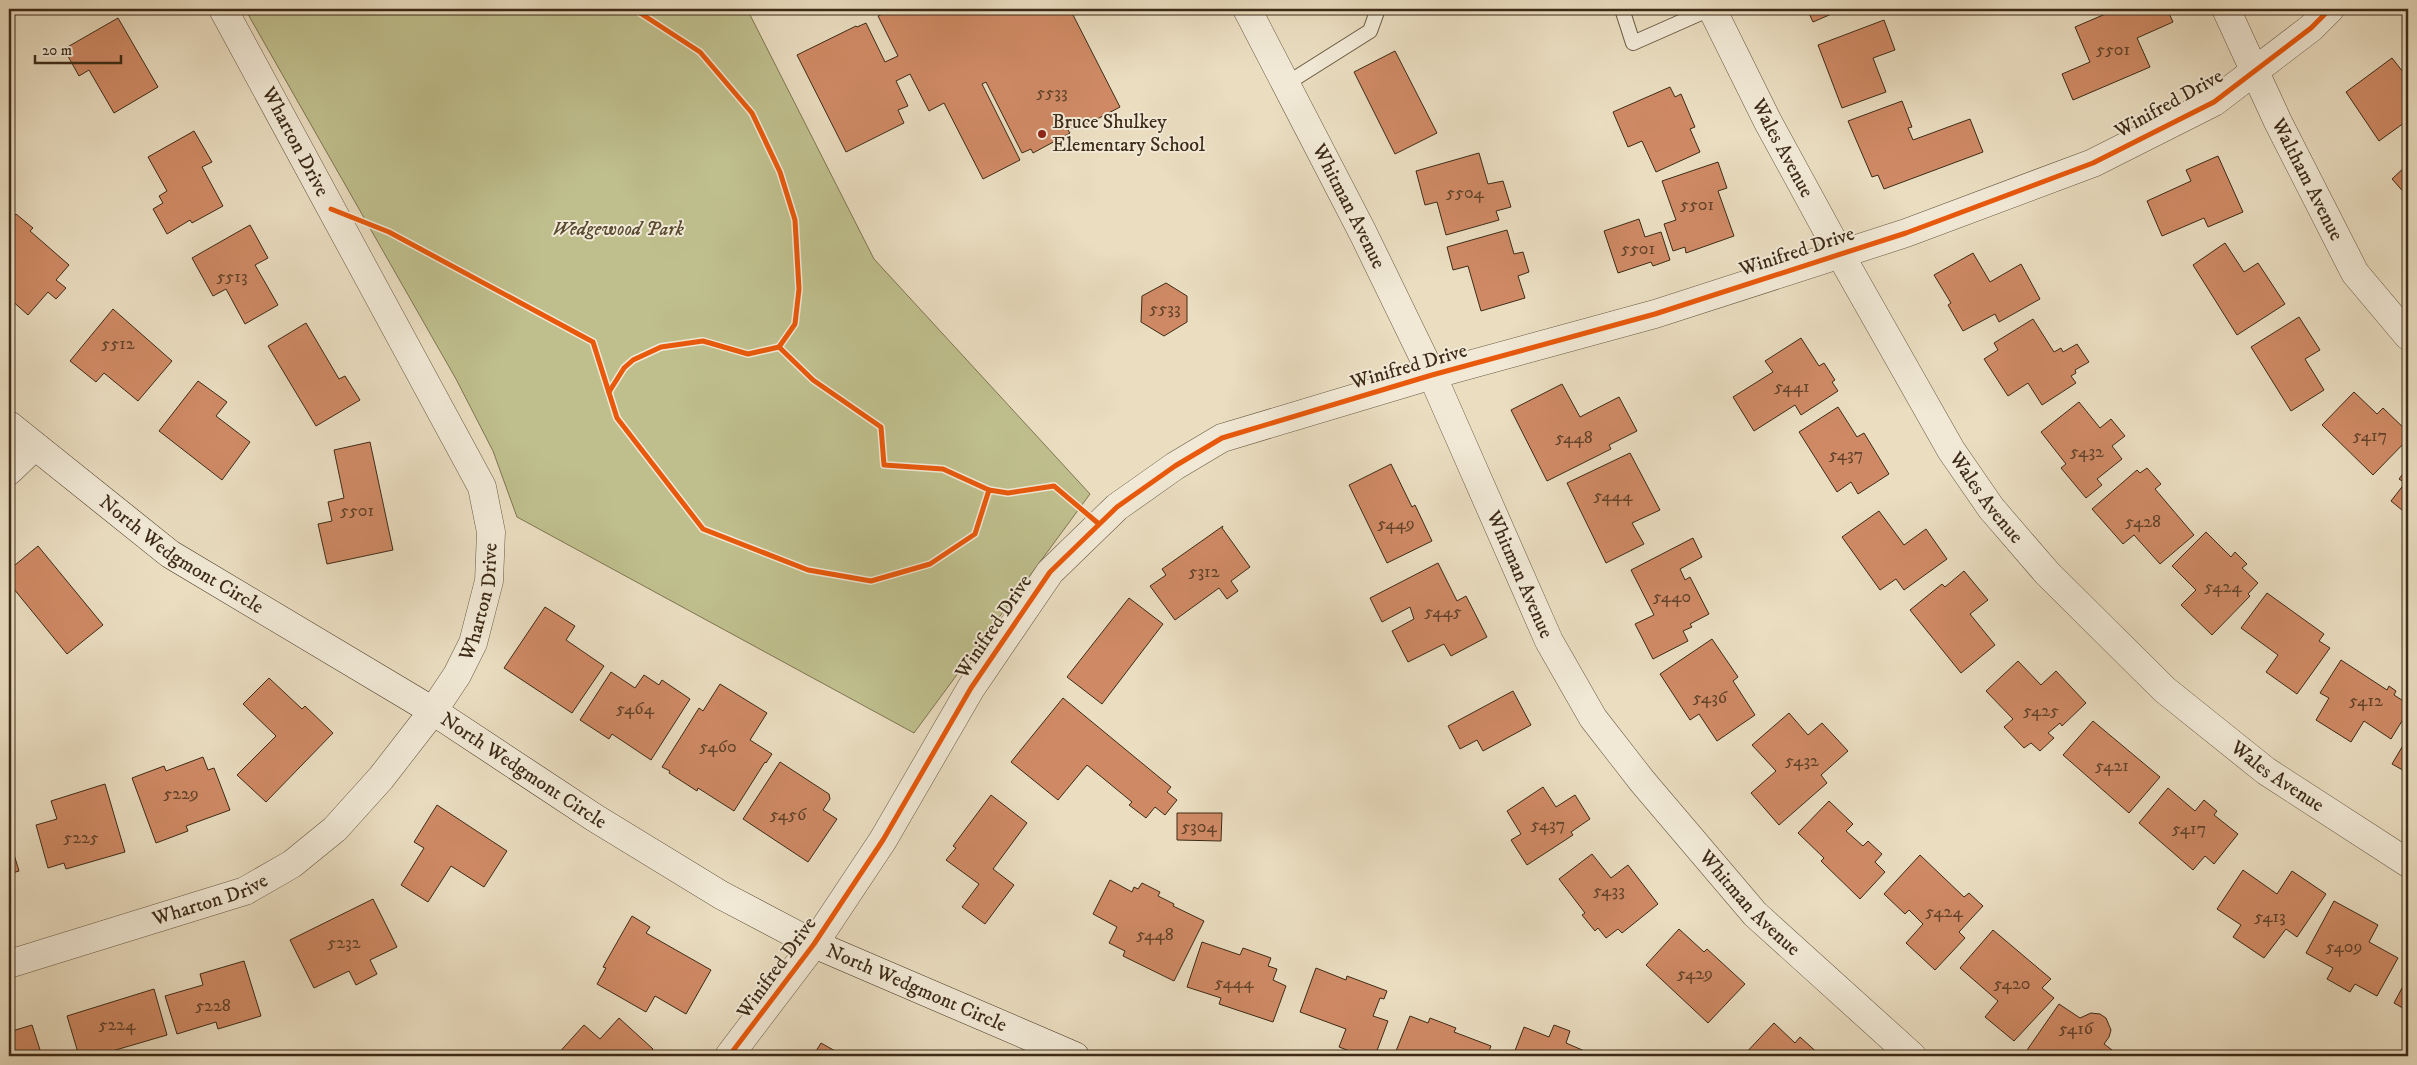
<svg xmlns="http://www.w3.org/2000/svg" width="2417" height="1065" font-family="'IM FELL DW Pica',serif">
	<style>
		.green { fill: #bfbf8d; stroke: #7e7552 }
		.building { fill: #cf8a65; stroke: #3d2b17 }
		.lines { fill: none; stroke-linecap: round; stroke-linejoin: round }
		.lane-casing { stroke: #685841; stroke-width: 16 }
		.street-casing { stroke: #685841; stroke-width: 29 }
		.secondary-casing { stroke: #3d2b17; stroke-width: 29 }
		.lane { stroke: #f1e9d6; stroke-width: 14 }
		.street { stroke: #f1e9d6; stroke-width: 28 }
		.secondary { stroke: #f1e9d6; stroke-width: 28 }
		.cycleway-casing { stroke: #f1e9d6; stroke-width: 8 }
		.cycleway { stroke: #e8590c; stroke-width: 5 }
		.poi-dot { fill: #8f2418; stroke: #f1e9d6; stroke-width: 2 }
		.labels { text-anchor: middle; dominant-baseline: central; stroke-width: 4; stroke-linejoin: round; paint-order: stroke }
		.number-label { font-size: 18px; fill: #62432a }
		.street-label { font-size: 20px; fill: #3d2b17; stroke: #f1e9d6 }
		.poi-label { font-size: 20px; fill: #3d2b17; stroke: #f1e9d6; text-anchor: start }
		.park-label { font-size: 20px; font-style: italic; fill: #57492f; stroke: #f1e9d6 }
	</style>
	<rect width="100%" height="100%" fill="#eaddc0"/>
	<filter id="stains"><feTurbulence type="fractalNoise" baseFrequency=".004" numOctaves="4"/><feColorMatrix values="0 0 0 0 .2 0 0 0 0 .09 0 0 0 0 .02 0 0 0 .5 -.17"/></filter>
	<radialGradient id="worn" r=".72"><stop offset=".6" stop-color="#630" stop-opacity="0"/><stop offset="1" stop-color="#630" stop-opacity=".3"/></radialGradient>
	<path class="green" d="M 245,9 L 747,9 L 874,259 L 1090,494 L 914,733 L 517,517 L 493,451 L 456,379 Z"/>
	<g class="building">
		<path d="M 892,9 L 1070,9 L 1120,107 L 1082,127 L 1081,124 L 1068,130 L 1070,133 L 1033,153 L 1031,149 L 1022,153 L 986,82 L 982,84 L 1020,160 L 983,179 L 944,103 L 929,111 L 910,74 L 896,81 L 908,106 L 898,110 L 904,123 L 846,152 L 797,55 L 856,26 L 857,27 L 866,23 L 885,62 L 898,56 L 878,16 Z"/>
		<path d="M 1807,9 L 1843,9 L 1813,22 Z"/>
		<path d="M 2117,9 L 2167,9 L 2173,22 L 2137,38 L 2150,67 L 2073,100 L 2062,74 L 2090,62 L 2075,27 Z"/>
		<path d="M 118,18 L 158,87 L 114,113 L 89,70 L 79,76 L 64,49 Z"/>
		<path d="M 1884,20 L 1895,50 L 1873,58 L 1886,92 L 1842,108 L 1818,45 Z"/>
		<path d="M 1395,51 L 1437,133 L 1395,154 L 1354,72 Z"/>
		<path d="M 2392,58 L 2403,72 L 2408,68 L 2408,120 L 2379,141 L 2346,92 Z"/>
		<path d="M 1670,87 L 1675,97 L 1681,94 L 1695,127 L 1690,129 L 1700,152 L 1656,172 L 1642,141 L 1628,147 L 1613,112 Z"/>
		<path d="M 1902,101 L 1912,127 L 1908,128 L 1913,140 L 1970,119 L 1983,152 L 1884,189 L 1878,175 L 1872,177 L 1848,121 Z"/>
		<path d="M 194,131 L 212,162 L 202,167 L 223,206 L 192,223 L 190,220 L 167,234 L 153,209 L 163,203 L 159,196 L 167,191 L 148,157 Z"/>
		<path d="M 1479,153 L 1488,184 L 1503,181 L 1511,207 L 1496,211 L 1499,220 L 1446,235 L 1437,202 L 1425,205 L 1416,171 Z"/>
		<path d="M 2218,156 L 2243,212 L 2208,227 L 2204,218 L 2162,236 L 2147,201 L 2191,181 L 2186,170 Z"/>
		<path d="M 1718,162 L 1727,188 L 1718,191 L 1734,236 L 1686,253 L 1685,247 L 1673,251 L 1664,224 L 1676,220 L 1662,181 Z"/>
		<path d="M 2408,164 L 2408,197 L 2392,179 Z"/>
		<path d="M 16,214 L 33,228 L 30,231 L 69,265 L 56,280 L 66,288 L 56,299 L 48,292 L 28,315 L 9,298 L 9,222 Z"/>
		<path d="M 1639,219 L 1645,237 L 1661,232 L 1670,260 L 1653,266 L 1651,262 L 1618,273 L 1604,231 Z"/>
		<path d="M 250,225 L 268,258 L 255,265 L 278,305 L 245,324 L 226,289 L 213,296 L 192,258 Z"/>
		<path d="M 1507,230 L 1514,254 L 1523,252 L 1529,272 L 1518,276 L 1525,298 L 1481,311 L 1468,266 L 1453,270 L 1447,247 Z"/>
		<path d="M 2225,243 L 2244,272 L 2258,263 L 2285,304 L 2237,335 L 2193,265 Z"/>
		<path d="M 1973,253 L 1990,282 L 2021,264 L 2040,299 L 1999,322 L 1995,314 L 1963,331 L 1948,305 L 1951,303 L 1934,275 Z"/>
		<path d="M 1166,283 L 1187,296 L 1187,322 L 1164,336 L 1141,322 L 1142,296 Z"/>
		<path d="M 113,309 L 172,361 L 138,401 L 104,373 L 96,382 L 70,361 Z"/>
		<path d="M 2299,317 L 2320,350 L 2305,359 L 2324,390 L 2291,411 L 2251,347 Z"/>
		<path d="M 2033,319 L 2054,352 L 2061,348 L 2063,352 L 2077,344 L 2089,362 L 2075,370 L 2076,373 L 2071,376 L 2076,383 L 2042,405 L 2028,383 L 2008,396 L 1984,359 L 1998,350 L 1994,343 Z"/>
		<path d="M 306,323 L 339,379 L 345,376 L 360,400 L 316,426 L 268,346 Z"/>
		<path d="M 1801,338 L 1819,366 L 1824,363 L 1835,380 L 1832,382 L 1838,391 L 1801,415 L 1795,405 L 1754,431 L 1733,397 L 1773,372 L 1765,361 Z"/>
		<path d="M 198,381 L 227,402 L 216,416 L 250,442 L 222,480 L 159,431 Z"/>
		<path d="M 1562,384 L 1580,417 L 1619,397 L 1637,431 L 1609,445 L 1611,449 L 1547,481 L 1511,410 Z"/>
		<path d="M 2354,392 L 2377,414 L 2383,408 L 2408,432 L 2408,439 L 2373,475 L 2322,425 Z"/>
		<path d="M 2079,402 L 2100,428 L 2111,419 L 2125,436 L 2112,446 L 2122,459 L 2097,479 L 2102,485 L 2086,498 L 2061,468 L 2066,464 L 2041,432 Z"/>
		<path d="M 1838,407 L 1857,437 L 1864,433 L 1889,474 L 1858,494 L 1851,482 L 1837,492 L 1799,432 Z"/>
		<path d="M 370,442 L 393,550 L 327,564 L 318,524 L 332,521 L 328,502 L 344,498 L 334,450 Z"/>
		<path d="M 1630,453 L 1660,510 L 1632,523 L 1644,544 L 1606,563 L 1567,483 Z"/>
		<path d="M 1391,464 L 1412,507 L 1415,505 L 1432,541 L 1387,563 L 1349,485 Z"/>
		<path d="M 2408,467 L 2408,515 L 2391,501 L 2405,483 L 2399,479 Z"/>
		<path d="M 2147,468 L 2161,484 L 2155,489 L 2194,535 L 2160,564 L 2134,535 L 2123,544 L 2092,509 L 2137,470 L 2140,473 Z"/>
		<path d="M 1879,511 L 1904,545 L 1926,529 L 1947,559 L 1904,590 L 1896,579 L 1880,590 L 1842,537 Z"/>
		<path d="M 1223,526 L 1222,528 L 1250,567 L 1231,581 L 1238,591 L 1227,599 L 1219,588 L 1175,620 L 1150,586 L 1166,575 L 1162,569 Z"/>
		<path d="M 2206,532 L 2231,557 L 2235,552 L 2247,564 L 2242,568 L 2258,583 L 2248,594 L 2250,596 L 2212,635 L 2181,605 L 2196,590 L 2172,566 Z"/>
		<path d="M 1693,538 L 1702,557 L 1680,569 L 1685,580 L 1690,577 L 1709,614 L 1690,624 L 1692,627 L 1683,631 L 1688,641 L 1653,659 L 1635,624 L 1654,615 L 1631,570 Z"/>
		<path d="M 38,546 L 103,625 L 67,654 L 9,583 L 9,570 Z"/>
		<path d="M 1438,563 L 1457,601 L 1466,596 L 1487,637 L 1451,656 L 1444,644 L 1408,662 L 1392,631 L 1414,619 L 1410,607 L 1382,622 L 1370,598 Z"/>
		<path d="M 1964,571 L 1988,600 L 1970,614 L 1995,645 L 1961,673 L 1910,610 L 1942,584 L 1945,587 Z"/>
		<path d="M 2267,593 L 2324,634 L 2319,641 L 2330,648 L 2297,694 L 2266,672 L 2278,655 L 2241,628 Z"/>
		<path d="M 1129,598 L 1163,624 L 1102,704 L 1067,677 Z"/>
		<path d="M 545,607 L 575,626 L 566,640 L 604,666 L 572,713 L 504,668 Z"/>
		<path d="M 1712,639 L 1738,677 L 1733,681 L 1755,715 L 1717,741 L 1699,714 L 1690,720 L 1660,674 Z"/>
		<path d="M 2341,660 L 2387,690 L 2389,686 L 2396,691 L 2394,695 L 2408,704 L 2408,711 L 2391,739 L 2364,721 L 2351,742 L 2316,720 L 2329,698 L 2320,693 Z"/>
		<path d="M 2018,661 L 2041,685 L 2056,671 L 2086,703 L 2062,726 L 2060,723 L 2048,733 L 2054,738 L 2040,751 L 2031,743 L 2024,748 L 2004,727 L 2013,719 L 1986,691 Z"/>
		<path d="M 611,672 L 635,688 L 644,675 L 659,685 L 662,680 L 690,699 L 651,760 L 612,734 L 609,739 L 580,720 Z"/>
		<path d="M 269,678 L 302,709 L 305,706 L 333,733 L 266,802 L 237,775 L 276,736 L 243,704 Z"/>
		<path d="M 720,684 L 767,713 L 750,740 L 772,754 L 766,763 L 765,762 L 734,811 L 698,788 L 697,791 L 669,773 L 670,771 L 662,767 L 699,708 L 703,711 Z"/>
		<path d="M 1513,691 L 1531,725 L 1483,751 L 1477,740 L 1460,749 L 1448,726 Z"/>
		<path d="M 1063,698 L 1171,787 L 1167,792 L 1177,800 L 1165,815 L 1155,807 L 1146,818 L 1129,805 L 1132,802 L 1087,765 L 1058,800 L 1011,762 Z"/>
		<path d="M 1789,713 L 1808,735 L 1822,723 L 1848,751 L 1821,775 L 1827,783 L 1779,825 L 1751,793 L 1776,771 L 1752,745 Z"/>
		<path d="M 2093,721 L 2160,777 L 2129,813 L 2063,755 Z"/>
		<path d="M 2408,737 L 2408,773 L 2392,764 Z"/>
		<path d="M 203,757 L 208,770 L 214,768 L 230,810 L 186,826 L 188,831 L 156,843 L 132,778 L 164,766 L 166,771 Z"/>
		<path d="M 780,762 L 829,794 L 830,799 L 823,810 L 837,819 L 808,862 L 743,819 Z"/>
		<path d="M 105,784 L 125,852 L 66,869 L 64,863 L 48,868 L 36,825 L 57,819 L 51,801 Z"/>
		<path d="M 1543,787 L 1556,807 L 1575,795 L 1590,819 L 1571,832 L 1573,835 L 1527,865 L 1511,840 L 1521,834 L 1507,811 Z"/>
		<path d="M 2168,788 L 2195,811 L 2204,800 L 2217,811 L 2214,815 L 2238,834 L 2214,864 L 2205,856 L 2193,870 L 2139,823 Z"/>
		<path d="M 991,795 L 1027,823 L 993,869 L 1014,885 L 985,924 L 962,907 L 979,884 L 946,860 L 956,848 L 953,846 Z"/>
		<path d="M 1829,801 L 1853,824 L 1846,831 L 1863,846 L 1868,841 L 1882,854 L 1875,862 L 1885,872 L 1860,899 L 1821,861 L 1824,858 L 1798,833 Z"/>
		<path d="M 437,805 L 507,851 L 484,887 L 451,866 L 428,902 L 401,885 L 424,848 L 414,842 Z"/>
		<path d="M 1177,813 L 1222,813 L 1221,841 L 1177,840 Z"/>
		<path d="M 9,838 L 19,871 L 9,874 Z"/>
		<path d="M 1592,854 L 1611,878 L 1628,865 L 1658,904 L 1622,933 L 1618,929 L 1606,938 L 1598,928 L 1595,931 L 1582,915 L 1585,913 L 1559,879 Z"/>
		<path d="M 1920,855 L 1964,897 L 1969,893 L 1983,906 L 1959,932 L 1965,938 L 1935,970 L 1906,943 L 1923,924 L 1909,910 L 1905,914 L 1884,894 Z"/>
		<path d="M 2243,870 L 2277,894 L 2292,871 L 2326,894 L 2297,937 L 2286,929 L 2264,958 L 2233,937 L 2241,925 L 2217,909 Z"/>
		<path d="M 1110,880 L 1132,892 L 1134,887 L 1138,889 L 1142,883 L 1160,892 L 1158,896 L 1174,904 L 1173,906 L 1204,921 L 1174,981 L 1123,956 L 1125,951 L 1109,943 L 1117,927 L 1093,914 Z"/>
		<path d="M 373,899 L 397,947 L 370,960 L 377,974 L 356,985 L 349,971 L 314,988 L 290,940 Z"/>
		<path d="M 2334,901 L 2378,925 L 2369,942 L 2398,958 L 2377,996 L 2355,984 L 2350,992 L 2327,979 L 2333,968 L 2306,953 Z"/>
		<path d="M 632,916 L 650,927 L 646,933 L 711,970 L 686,1014 L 655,996 L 646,1012 L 597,984 L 606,968 L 603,967 Z"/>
		<path d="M 1679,929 L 1704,952 L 1707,949 L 1745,984 L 1708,1023 L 1646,965 Z"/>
		<path d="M 1993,930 L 2051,979 L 2042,988 L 2054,998 L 2014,1041 L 1985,1017 L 1998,1001 L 1960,968 Z"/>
		<path d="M 1202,942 L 1240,955 L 1243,948 L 1271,958 L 1268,966 L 1277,969 L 1273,980 L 1286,986 L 1273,1022 L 1219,1004 L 1221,998 L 1187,987 Z"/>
		<path d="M 244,961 L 261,1016 L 218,1029 L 216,1022 L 177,1034 L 165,996 L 203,985 L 200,974 Z"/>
		<path d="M 1316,968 L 1346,980 L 1347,976 L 1387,991 L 1384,999 L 1380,998 L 1373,1016 L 1388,1021 L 1375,1056 L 1363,1056 L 1339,1047 L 1346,1029 L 1300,1012 Z"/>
		<path d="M 2408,977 L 2408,1011 L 2394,1003 Z"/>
		<path d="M 154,989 L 167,1035 L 95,1056 L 79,1056 L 67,1016 Z"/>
		<path d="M 2059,1004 L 2080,1018 L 2091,1013 L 2100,1014 L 2106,1018 L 2111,1030 L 2109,1037 L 2104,1044 L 2120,1056 L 2029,1056 L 2025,1053 Z"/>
		<path d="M 1410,1016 L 1428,1023 L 1430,1018 L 1456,1028 L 1454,1032 L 1491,1046 L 1487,1056 L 1394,1056 Z"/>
		<path d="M 619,1018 L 653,1049 L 646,1056 L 556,1056 L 584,1025 L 600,1039 Z"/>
		<path d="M 1774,1023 L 1795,1043 L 1800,1037 L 1821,1056 L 1743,1056 Z"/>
		<path d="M 32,1025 L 42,1056 L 9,1056 L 9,1032 Z"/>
		<path d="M 1554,1025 L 1570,1031 L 1566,1043 L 1596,1056 L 1513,1056 L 1524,1027 L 1549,1037 Z"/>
		<path d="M 821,1043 L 844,1056 L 813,1056 Z"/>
	</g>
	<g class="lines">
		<defs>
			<g id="lane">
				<path d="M 1622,9 L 1633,43 L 1710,9"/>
				<path d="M 1286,84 L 1370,31 L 1378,9"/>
			</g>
			<g id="street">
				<path id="s1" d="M 1247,9 L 1363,233 L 1432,375 L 1549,641 L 1593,718 L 1642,781 L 1755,914 L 1912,1056"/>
				<path id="s2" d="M 1712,9 L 1768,122 L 1840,254 L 1951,450 L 1991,508 L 2047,573 L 2165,690 L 2266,771 L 2408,863"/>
				<path id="s3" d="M 2226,9 L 2278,122 L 2355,273 L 2408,336"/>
				<path d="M 9,471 L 34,447"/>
				<path id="s4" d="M 9,964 L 245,891 L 292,864 L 335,829 L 381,778 L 433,711 L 457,675 L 473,643 L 489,581 L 491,532 L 482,487 L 223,9"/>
				<path d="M 729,1056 L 814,944 L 883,840 L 971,688 L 1050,572 L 1117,507 L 1175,466 L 1222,438 L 1432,375 L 1655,314 L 1906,233 L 2093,163 L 2214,102 L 2311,28 L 2330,9"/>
			</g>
			<g id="secondary">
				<path id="s5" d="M 9,425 L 170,554 L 433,711 L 595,818 L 721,895 L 814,944 L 1075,1056"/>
			</g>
		</defs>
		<use href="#lane" class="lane-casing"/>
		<use href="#street" class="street-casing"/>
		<use href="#secondary" class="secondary-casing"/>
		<use href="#lane" class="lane"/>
		<use href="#street" class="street"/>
		<use href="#secondary" class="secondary"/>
		<defs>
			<g id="cycleway">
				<path d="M 634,9 L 700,52 L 752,113 L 780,172 L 795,220 L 799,289 L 795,324 L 779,347 L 813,380 L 881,427 L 884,465 L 943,469 L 989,490"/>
				<path d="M 331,209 L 389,232 L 593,342 L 617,418 L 703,529 L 808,570 L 871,581 L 930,564 L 975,534 L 989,490 L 1008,493 L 1054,486 L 1099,524"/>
				<path d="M 609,392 L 624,368 L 633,360 L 661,347 L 703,341 L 748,354 L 779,347"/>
				<path d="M 729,1056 L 814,944 L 883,840 L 971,688 L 1050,572 L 1117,507 L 1175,466 L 1222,438 L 1432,375 L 1655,314 L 1906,233 L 2093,163 L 2214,102 L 2311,28 L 2330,9"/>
			</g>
		</defs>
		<use href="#cycleway" class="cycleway-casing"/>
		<use href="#cycleway" class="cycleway"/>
	</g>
	<circle class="poi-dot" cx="1042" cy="134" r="5"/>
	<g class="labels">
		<g class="number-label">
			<text x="2113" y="50">5501</text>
			<text x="1052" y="93">5533</text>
			<text x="1465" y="193">5504</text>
			<text x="1697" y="205">5501</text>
			<text x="1638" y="249">5501</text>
			<text x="232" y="277">5513</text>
			<text x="1165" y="309">5533</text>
			<text x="118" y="344">5512</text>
			<text x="1792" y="387">5441</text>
			<text x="2370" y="436">5417</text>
			<text x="1574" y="438">5448</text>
			<text x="2087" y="452">5432</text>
			<text x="1846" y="455">5437</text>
			<text x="1613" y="496">5444</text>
			<text x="357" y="511">5501</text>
			<text x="2143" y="522">5428</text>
			<text x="1396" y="524">5449</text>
			<text x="1204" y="572">5312</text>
			<text x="2223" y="587">5424</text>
			<text x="1672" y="597">5440</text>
			<text x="1443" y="612">5445</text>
			<text x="1710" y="698">5436</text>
			<text x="2366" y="701">5412</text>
			<text x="635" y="709">5464</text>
			<text x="2041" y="711">5425</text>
			<text x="718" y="747">5460</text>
			<text x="1802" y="761">5432</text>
			<text x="2112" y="766">5421</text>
			<text x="181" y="794">5229</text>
			<text x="788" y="815">5456</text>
			<text x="1548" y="825">5437</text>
			<text x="1199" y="827">5304</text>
			<text x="2189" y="829">5417</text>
			<text x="81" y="838">5225</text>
			<text x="1609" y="891">5433</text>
			<text x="1944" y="912">5424</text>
			<text x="2270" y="917">5413</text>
			<text x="1155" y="935">5448</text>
			<text x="344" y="943">5232</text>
			<text x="2344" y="947">5409</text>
			<text x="1695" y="974">5429</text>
			<text x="1234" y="983">5444</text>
			<text x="2012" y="984">5420</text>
			<text x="213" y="1006">5228</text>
			<text x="117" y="1025">5224</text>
			<text x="2076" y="1029">5416</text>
		</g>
		<g class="street-label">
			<text transform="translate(2169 104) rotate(-29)">Winifred Drive</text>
			<text transform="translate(295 142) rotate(62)">Wharton Drive</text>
			<text stroke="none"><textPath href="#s2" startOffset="156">Wales Avenue</textPath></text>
			<text stroke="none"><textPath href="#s3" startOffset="189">Waltham Avenue</textPath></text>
			<text stroke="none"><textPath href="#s1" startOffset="222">Whitman Avenue</textPath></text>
			<text transform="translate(1797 252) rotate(-18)">Winifred Drive</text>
			<text transform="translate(1409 367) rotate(-16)">Winifred Drive</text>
			<text stroke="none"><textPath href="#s2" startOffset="561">Wales Avenue</textPath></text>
			<text stroke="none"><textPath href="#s5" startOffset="216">North Wedgmont Circle</textPath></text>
			<text stroke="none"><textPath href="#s1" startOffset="628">Whitman Avenue</textPath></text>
			<text stroke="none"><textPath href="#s4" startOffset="631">Wharton Drive</textPath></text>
			<text transform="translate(994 627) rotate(-56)">Winifred Drive</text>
			<text stroke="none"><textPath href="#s5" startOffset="621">North Wedgmont Circle</textPath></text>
			<text stroke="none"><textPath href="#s2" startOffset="966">Wales Avenue</textPath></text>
			<text stroke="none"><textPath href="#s4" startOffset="211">Wharton Drive</textPath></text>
			<text stroke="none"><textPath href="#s1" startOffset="1032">Whitman Avenue</textPath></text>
			<text transform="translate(777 968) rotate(-54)">Winifred Drive</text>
			<text stroke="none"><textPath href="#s5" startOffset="1071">North Wedgmont Circle</textPath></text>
		</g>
		<g class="poi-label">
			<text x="1052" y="122">Bruce Shulkey<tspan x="1052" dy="23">Elementary School</tspan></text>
		</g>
		<g class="park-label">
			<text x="618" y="229">Wedgewood Park</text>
		</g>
	</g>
	<rect width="2417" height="1065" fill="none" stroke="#eaddc0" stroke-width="30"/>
	<rect x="10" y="10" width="2397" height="1045" fill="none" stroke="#3d2b17" stroke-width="2.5"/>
	<rect x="15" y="15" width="2387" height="1035" fill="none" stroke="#3d2b17"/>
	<path d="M35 55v8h86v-8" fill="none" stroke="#3d2b17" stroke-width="2.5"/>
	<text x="42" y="55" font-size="15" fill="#3d2b17" stroke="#f1e9d6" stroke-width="4" paint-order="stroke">20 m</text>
	<rect width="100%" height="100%" filter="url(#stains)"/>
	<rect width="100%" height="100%" fill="url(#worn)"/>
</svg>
